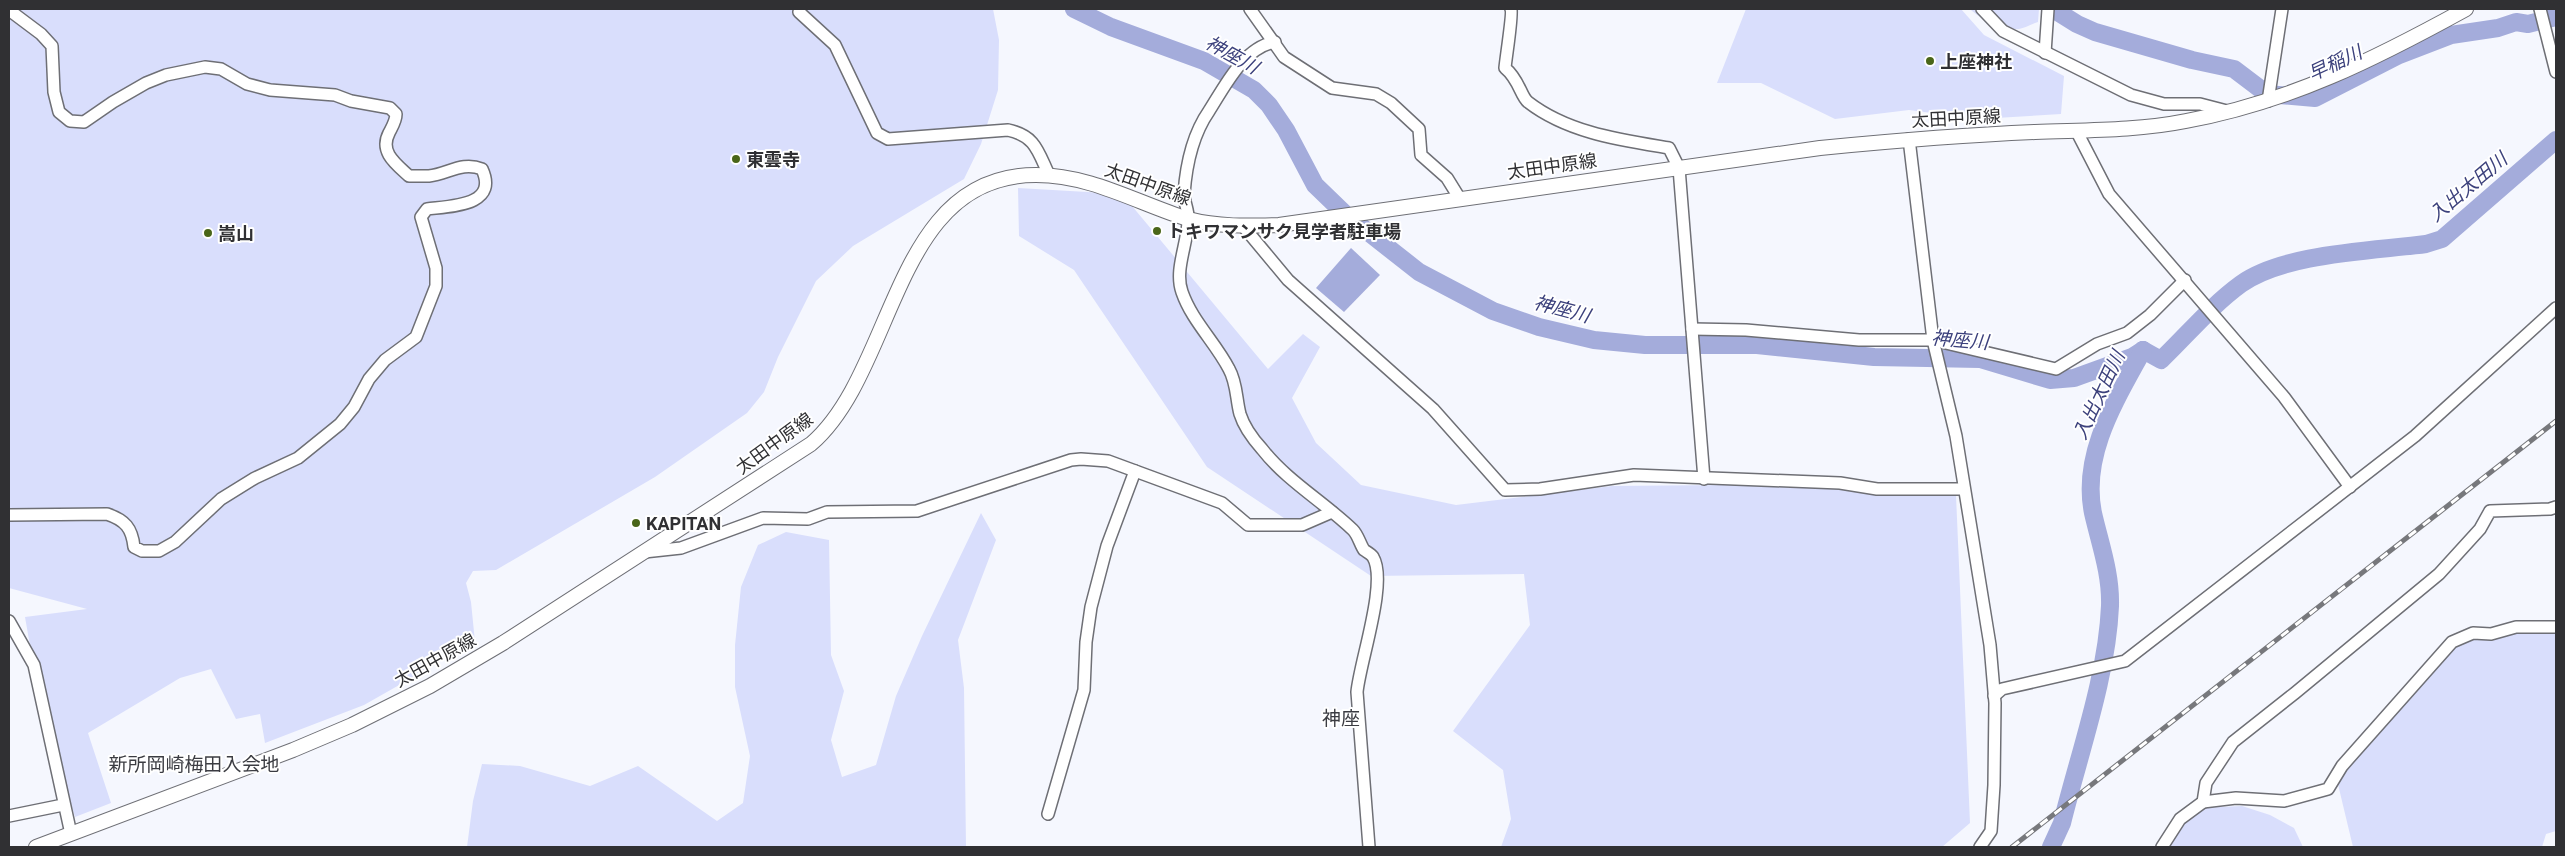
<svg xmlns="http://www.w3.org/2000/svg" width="2565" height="856" font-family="Roboto,'Noto Sans JP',sans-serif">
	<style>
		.green { fill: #d9defc }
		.water { fill: #a4acdb }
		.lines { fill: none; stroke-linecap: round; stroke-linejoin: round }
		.river { stroke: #a4acdb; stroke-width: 18 }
		.minor-casing { stroke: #6e6f75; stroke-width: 14 }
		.major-casing { stroke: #6e6f75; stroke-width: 16 }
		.minor { stroke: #fff; stroke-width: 11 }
		.major { stroke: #fff; stroke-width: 14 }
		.rail-casing { stroke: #77787c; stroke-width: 5 }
		.rail { stroke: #fff; stroke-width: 3; stroke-dasharray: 9; stroke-linecap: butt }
		.poi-dot { fill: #4a6619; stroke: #fff; stroke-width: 2 }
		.labels { text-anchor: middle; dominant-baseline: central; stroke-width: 4; stroke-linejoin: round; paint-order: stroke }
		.poi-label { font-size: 18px; font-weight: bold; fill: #303033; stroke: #fff; text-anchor: start }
		.street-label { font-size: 18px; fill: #303033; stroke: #fff }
		.water-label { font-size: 19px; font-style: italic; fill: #3c417c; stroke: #fff }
		.neighbourhood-label { font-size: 19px; fill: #3b3c42; stroke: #fff }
	</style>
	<rect width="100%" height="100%" fill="#f5f7fe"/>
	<g class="green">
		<path d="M 9,9 L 993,9 L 999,40 L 998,90 L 981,144 L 964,179 L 853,246 L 816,281 L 778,357 L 764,392 L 747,413 L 655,477 L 496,570 L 473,571 L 466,583 L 471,602 L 475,642 L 364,705 L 265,743 L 260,714 L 236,719 L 211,669 L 180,678 L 88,733 L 111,803 L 75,817 L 40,703 L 25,617 L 87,609 L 9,588 Z"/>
		<path d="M 1746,9 L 1961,9 L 1984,35 L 2064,76 L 2061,114 L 1979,119 L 1909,110 L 1835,119 L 1761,83 L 1717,83 Z"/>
		<path d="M 1970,9 L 2039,9 L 2038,22 C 2032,24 2025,28 2019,29 C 2003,30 1981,20 1970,9 Z"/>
		<path d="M 1018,188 L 1122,194 L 1268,369 L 1303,334 L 1320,347 L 1292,398 L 1316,443 L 1361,485 L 1456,505 L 1612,486 L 1844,484 L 1956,495 L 1970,823 L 1942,847 L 1501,847 L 1511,819 L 1503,770 L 1453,731 L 1530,625 L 1524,574 L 1371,576 L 1207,467 L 1074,270 L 1019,236 Z"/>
		<path d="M 981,513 L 996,540 L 958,640 L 964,688 L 966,847 L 467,847 L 473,801 L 482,764 L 520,766 L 590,786 L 638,766 L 717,821 L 743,803 L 750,756 L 735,687 L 735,645 L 741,587 L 758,545 L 786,532 L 829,540 L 831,655 L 844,691 L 831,740 L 842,777 L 876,765 L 896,696 L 922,636 Z"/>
		<path d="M 2541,627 L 2556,633 L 2556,831 L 2546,834 L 2542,847 L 2353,847 L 2336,776 L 2452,642 Z"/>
		<path d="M 2242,806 L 2270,815 L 2294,828 L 2303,847 L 2158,847 L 2197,808 Z"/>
	</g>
	<path class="water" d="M 1351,248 L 1380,275 L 1344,312 L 1316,288 Z"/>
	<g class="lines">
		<g class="river">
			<path d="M 1074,9 L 1111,27 L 1204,61 L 1254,90 L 1269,105 L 1286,130 L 1315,185 L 1344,213 L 1419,272 L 1493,311 L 1539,327 L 1594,340 L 1645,345 L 1757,345 L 1874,357 L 1980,359 L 2050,380 L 2074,378 L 2132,357 L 2143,350"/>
			<path d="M 2053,9 L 2077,24 L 2095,32 L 2192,60 L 2234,69 L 2267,94 L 2315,98 L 2399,55 L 2451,35 L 2498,28 L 2516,22 L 2528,24 L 2556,17"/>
			<path d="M 2143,350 L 2161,360 C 2187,335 2212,305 2241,284 C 2284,253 2374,251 2426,244 L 2442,239 L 2556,140"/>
			<path d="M 2051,847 L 2062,823 C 2079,754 2107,677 2110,606 C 2111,573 2100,544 2093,513 C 2081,454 2116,400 2143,350"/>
		</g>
		<defs>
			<g id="minor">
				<path d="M 800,9 L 799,12 L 835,45 L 877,133 L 888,139 L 1008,130 C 1036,136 1038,152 1049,175"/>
				<path d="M 1250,9 L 1284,57 L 1332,88 L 1376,94 L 1391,103 L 1419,129 L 1421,155 L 1447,178 L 1460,199"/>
				<path d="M 1511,9 C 1513,14 1506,57 1505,68 C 1519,79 1521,97 1528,102 C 1568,133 1621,140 1669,148 L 1679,168 L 1704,479"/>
				<path d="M 1982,9 L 2003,31 L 2131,95 L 2164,104 L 2200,104 L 2227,111"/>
				<path d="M 2540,9 L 2556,72"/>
				<path d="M 9,10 L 41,34 L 52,46 L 54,92 L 59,112 L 70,121 L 84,122 L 113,102 L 146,83 L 166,75 L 205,67 L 221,69 L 247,84 L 270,90 L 335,95 L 351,101 L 390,108 L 396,114 C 396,121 392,127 389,133 C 379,152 396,164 409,176 C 415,176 422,176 429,176 C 448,174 462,161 482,169 C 499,206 451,206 427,209 L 421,217 L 436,268 L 436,286 L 416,337 L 385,360 L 369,379 L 354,407 L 340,424 L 298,458 L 255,478 L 221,499 L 175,542 L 159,551 L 142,551 L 134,547 C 132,528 125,520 107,514 L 9,515"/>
				<path d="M 1275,42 C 1244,47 1225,86 1209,111 C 1193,134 1186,166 1184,194 C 1184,203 1189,211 1188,220 C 1188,243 1174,270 1182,292 C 1192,321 1215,342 1229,369 C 1237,383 1236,399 1240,414 C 1244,427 1253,439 1262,449 C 1287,481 1324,502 1353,530 C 1358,535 1360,544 1364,550 C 1367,552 1371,554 1373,557 C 1388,582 1360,661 1357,692 L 1369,847"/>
				<path d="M 2045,53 L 2048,9"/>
				<path d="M 2268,101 L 2282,9"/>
				<path d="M 2077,132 L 2109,194 L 2284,397 L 2350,487"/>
				<path d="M 1909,139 L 1933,340 L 1956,436 L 1990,645 L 1995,703 L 1994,785 L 1991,831 L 1980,847"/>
				<path d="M 1243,226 L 1288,280 L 1433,409 L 1505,490 L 1540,489 L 1634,475 L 1840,483 L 1877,489 L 1964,489"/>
				<path d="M 1692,329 L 1746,330 L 1859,340 L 1933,340 L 2056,369 L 2097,344 L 2127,333 L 2150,315 L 2185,280"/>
				<path d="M 644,552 L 681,548 L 763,518 L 808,519 L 827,512 L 917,511 L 1071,460 L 1081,459 L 1108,461 L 1222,503 L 1248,525 L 1302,525 L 1332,512"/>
				<path d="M 9,621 L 34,665 L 71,834"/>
				<path d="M 1994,696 L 2002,689 L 2125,661 L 2415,436 L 2556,308"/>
				<path d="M 2203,802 L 2236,798 L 2284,801 L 2328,789 L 2342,766 L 2452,642 L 2473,633 L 2491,634 L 2516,627 L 2556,627"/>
				<path d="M 1048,814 L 1084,690 L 1086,642 L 1091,607 L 1107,546 L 1135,471"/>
				<path d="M 9,816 L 63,805"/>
				<path d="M 2162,847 L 2180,819 L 2203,802 L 2206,783 L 2233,742 L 2295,693 L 2439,574 L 2480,529 L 2490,511 L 2550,509 L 2556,507"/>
			</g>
			<path id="major" d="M 36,847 L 293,750 L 352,725 L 430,686 L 503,643 L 811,444 C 897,370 892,175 1036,175 C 1091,175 1137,203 1188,219 C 1218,227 1248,226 1279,225 L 1820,148 C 1892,141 1963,135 2035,132 C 2086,130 2136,131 2186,121 C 2290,102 2375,59 2466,9"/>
		</defs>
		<use href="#minor" class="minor-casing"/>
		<use href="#major" class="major-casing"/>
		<use href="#minor" class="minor"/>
		<use href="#major" class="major"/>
		<defs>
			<path id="rail" d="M 2012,847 L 2556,421"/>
		</defs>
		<use href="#rail" class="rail-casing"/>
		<use href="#rail" class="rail"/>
	</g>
	<g class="poi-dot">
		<circle cx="1930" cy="61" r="5"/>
		<circle cx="736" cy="159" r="5"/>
		<circle cx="1157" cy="231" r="5"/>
		<circle cx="208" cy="233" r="5"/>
		<circle cx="636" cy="523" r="5"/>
	</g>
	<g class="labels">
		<g class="poi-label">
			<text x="1940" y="61">上座神社</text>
			<text x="746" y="159">東雲寺</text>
			<text x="1167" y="231">トキワマンサク見学者駐車場</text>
			<text x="218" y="233">嵩山</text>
			<text x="646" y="523">KAPITAN</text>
		</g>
		<g class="street-label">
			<text transform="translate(1956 118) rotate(-3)">太田中原線</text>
			<text transform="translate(1552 166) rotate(-8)">太田中原線</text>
			<text transform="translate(1148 184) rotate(20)">太田中原線</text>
			<text transform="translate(774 443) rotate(-36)">太田中原線</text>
			<text transform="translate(435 660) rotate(-29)">太田中原線</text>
		</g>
		<g class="water-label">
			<text transform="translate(1232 55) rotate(29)">神座川</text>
			<text transform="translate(2335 63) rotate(-25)">早稲川</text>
			<text transform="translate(2468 187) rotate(-40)">入出太田川</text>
			<text transform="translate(1562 309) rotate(15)">神座川</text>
			<text transform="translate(1960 340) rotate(5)">神座川</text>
			<text transform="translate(2099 395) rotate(-65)">入出太田川</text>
		</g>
		<g class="neighbourhood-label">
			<text x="1341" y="718">神座</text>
			<text x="194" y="764">新所岡崎梅田入会地</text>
		</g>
	</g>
	<rect width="2565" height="856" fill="none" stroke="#303033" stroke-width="20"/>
</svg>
